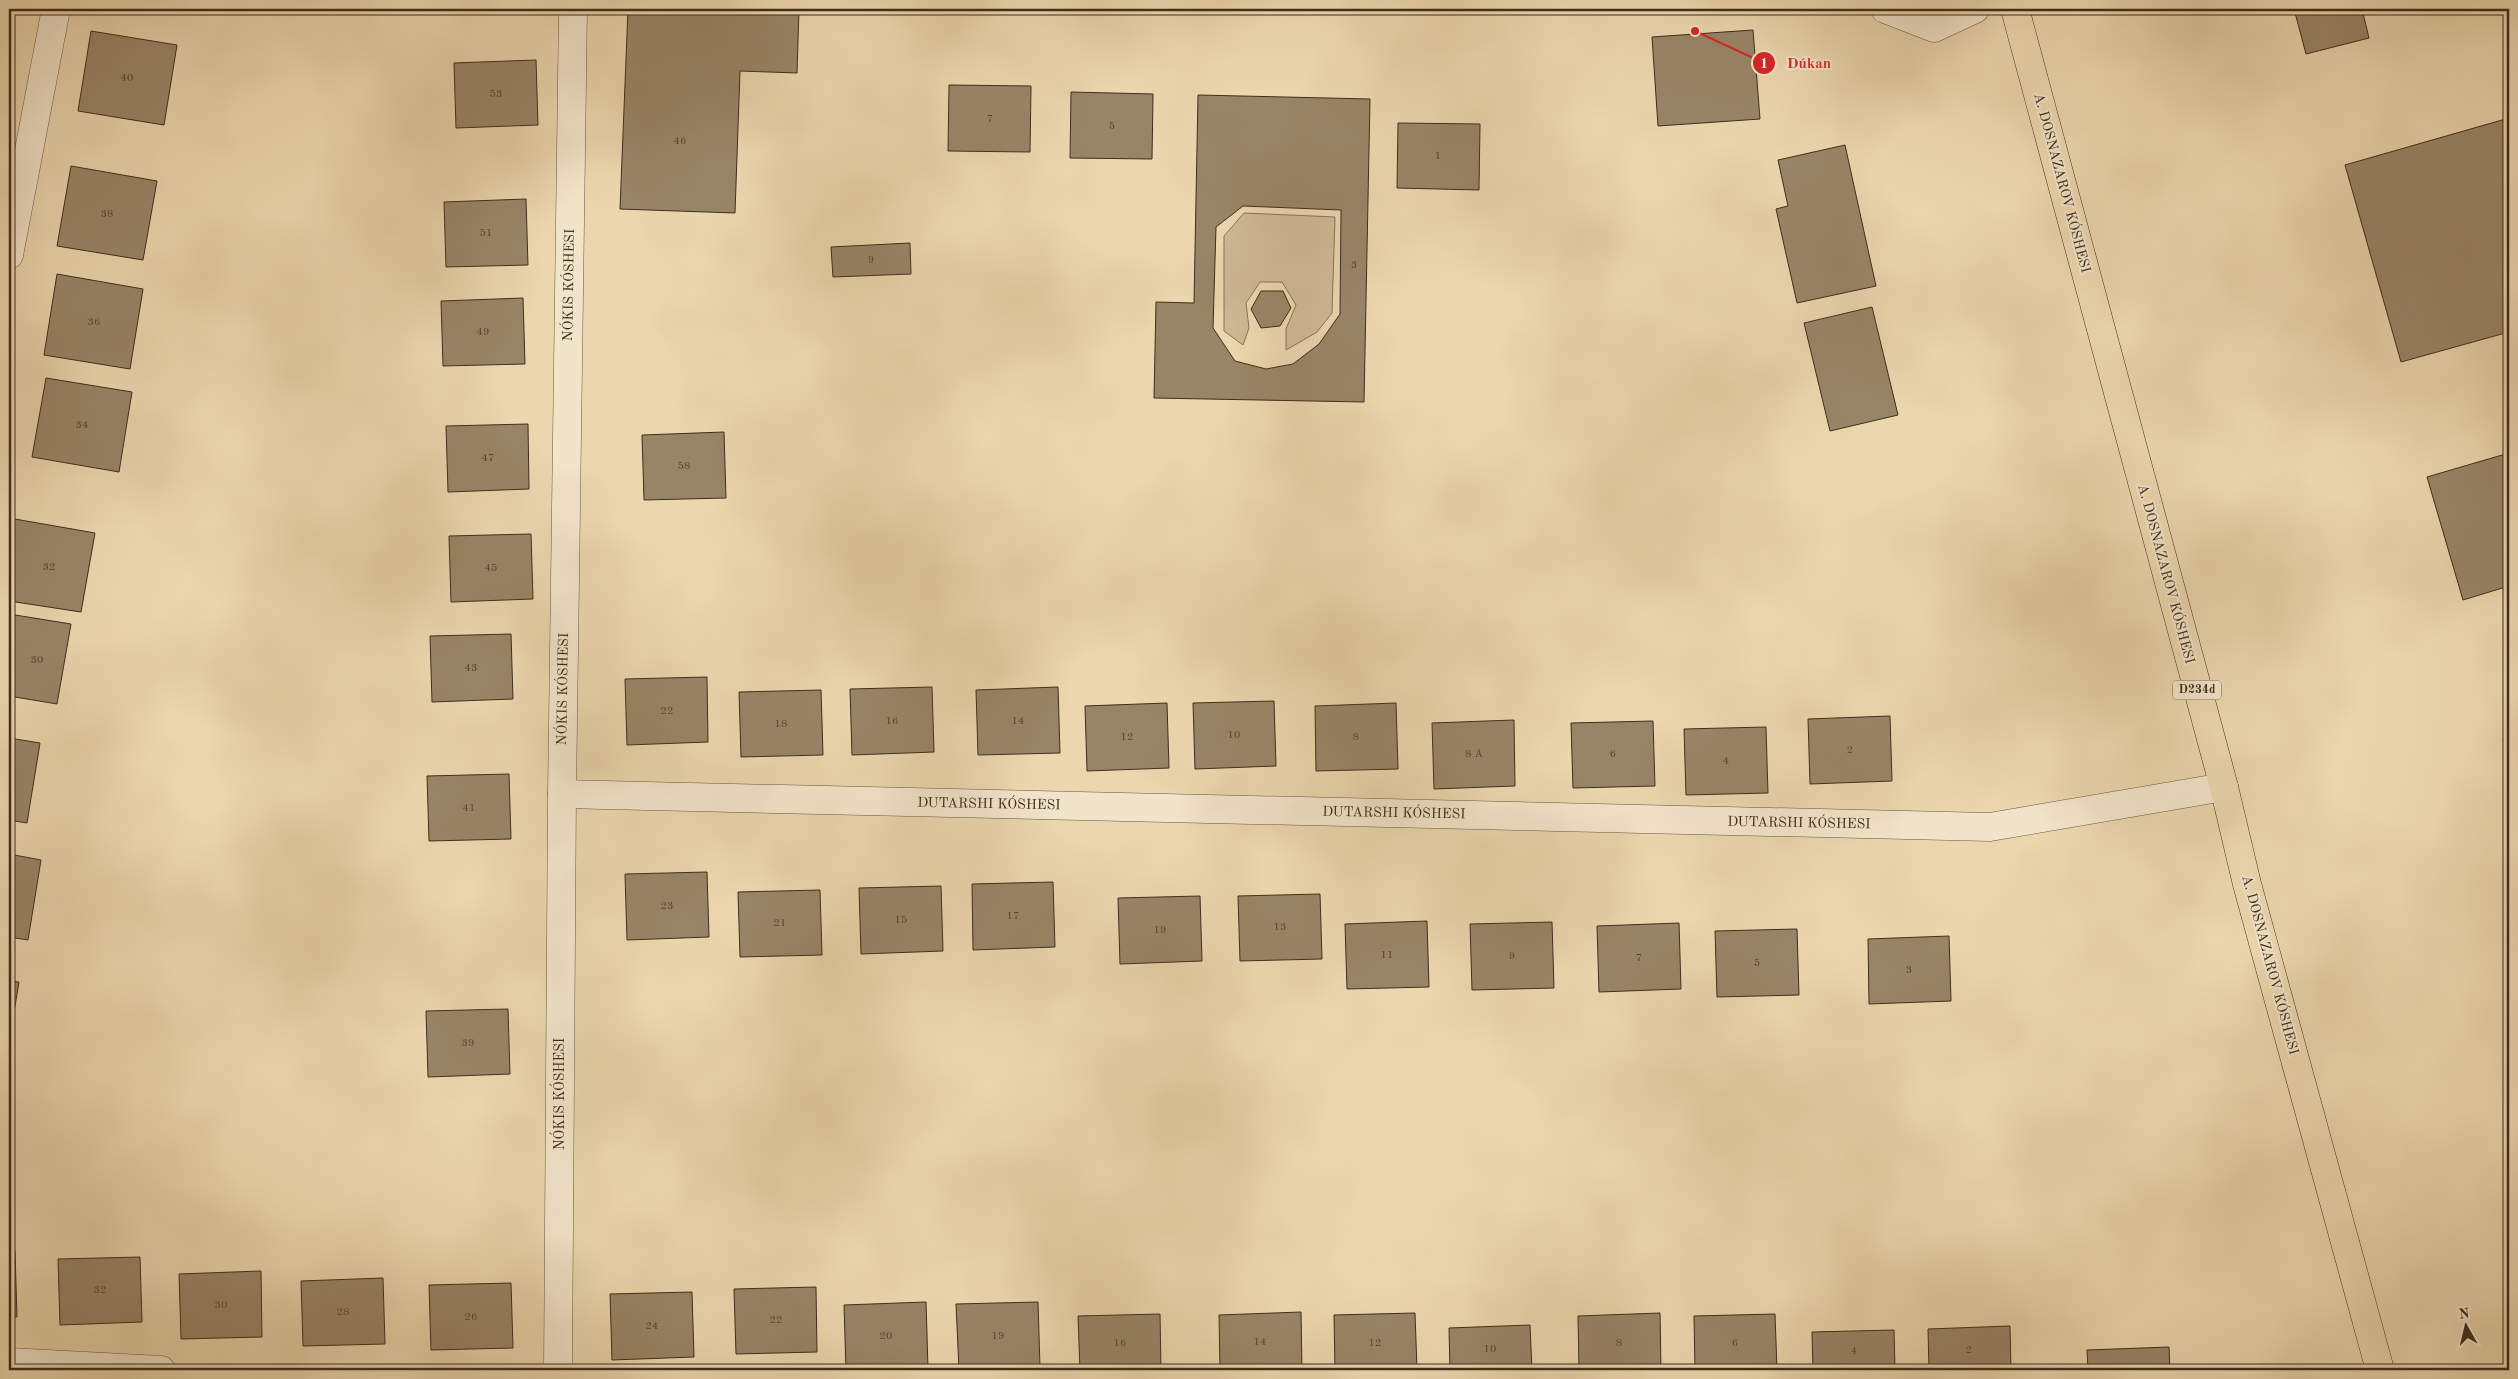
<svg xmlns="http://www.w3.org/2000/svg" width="2518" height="1379" font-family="'Old Standard TT',serif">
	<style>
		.green { fill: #ceb995; stroke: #867458 }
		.building { fill: #988567; stroke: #3e2e1b; fill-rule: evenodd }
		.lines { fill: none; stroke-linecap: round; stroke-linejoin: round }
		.minor-casing { stroke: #695840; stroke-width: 29 }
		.major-casing { stroke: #3e2e1b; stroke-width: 29 }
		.minor { stroke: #f2e4ca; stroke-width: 28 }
		.major { stroke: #ebd6ae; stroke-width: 28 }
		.labels { text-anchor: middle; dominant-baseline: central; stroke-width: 4; stroke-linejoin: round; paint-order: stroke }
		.number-label { font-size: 11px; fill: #54442e }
		.shield { fill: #f2e4ca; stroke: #746550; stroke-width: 1 }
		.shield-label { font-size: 12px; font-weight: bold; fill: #3e2e1b }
		.street-label { font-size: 14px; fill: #3e2e1b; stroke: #f2e4ca }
		.leader { fill: none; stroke: #d62828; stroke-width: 2 }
		.callout-dot { fill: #d62828; stroke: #f2e4ca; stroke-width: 2 }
		.mark-label { font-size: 15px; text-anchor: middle; font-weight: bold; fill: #fff }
		.callout-label { font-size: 15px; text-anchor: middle; font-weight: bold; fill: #d62828; stroke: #f2e4ca; stroke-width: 4; stroke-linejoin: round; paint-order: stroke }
	</style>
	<rect width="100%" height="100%" fill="#ebd6ae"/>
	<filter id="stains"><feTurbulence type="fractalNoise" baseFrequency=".004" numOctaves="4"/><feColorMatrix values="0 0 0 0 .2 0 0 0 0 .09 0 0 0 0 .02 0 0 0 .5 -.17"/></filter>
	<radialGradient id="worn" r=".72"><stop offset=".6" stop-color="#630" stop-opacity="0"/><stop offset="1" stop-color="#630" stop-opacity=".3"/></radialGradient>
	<path class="green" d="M 1244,213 L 1335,217 L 1332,313 L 1317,332 L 1286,350 L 1286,329 L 1296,305 L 1282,282 L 1260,282 L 1246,303 L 1249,328 L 1243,345 L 1224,331 L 1224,236 Z"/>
	<g class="building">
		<path d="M 628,9 L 799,9 L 797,73 L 740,71 L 735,213 L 620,209 Z"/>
		<path d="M 2294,9 L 2362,9 L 2369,38 L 2306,54 Z"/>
		<path d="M 1753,30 L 1760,119 L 1658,126 L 1652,37 Z"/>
		<path d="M 91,31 L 177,45 L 164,125 L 78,111 Z"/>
		<path d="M 536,60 L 538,125 L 456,128 L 454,63 Z"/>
		<path d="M 949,85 L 1031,86 L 1030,152 L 948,151 Z"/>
		<path d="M 1071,92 L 1153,94 L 1152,159 L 1070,158 Z"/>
		<path d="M 1198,95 L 1370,99 L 1364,402 L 1154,398 L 1156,302 L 1194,303 ZM 1243,206 L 1341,210 L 1340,314 L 1319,344 L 1293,364 L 1266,369 L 1235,361 L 1213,328 L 1216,227 Z"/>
		<path d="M 2509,118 L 2509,332 L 2401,362 L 2345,165 Z"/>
		<path d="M 1398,123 L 1480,124 L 1479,190 L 1397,188 Z"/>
		<path d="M 1845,145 L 1876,286 L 1797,303 L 1776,209 L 1788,206 L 1778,160 Z"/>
		<path d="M 71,166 L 157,181 L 143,260 L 57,246 Z"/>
		<path d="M 526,199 L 528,265 L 446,267 L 444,202 Z"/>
		<path d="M 910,243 L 911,274 L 833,277 L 831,247 Z"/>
		<path d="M 57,274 L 143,289 L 130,369 L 44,355 Z"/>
		<path d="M 1261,291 L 1283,291 L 1291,308 L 1280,326 L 1261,328 L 1251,309 Z"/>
		<path d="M 523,298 L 525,364 L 443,366 L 441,301 Z"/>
		<path d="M 1872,307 L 1898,415 L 1830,431 L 1804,323 Z"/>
		<path d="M 46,378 L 132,392 L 119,472 L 32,457 Z"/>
		<path d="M 528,424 L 529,489 L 448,492 L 446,426 Z"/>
		<path d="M 724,432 L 726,498 L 644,500 L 642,435 Z"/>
		<path d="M 2509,453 L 2509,586 L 2463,600 L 2427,477 Z"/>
		<path d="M 9,518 L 95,533 L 81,612 L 9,601 Z"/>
		<path d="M 531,534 L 533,599 L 451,602 L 449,536 Z"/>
		<path d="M 9,614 L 71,624 L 57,704 L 9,696 Z"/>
		<path d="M 511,634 L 513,699 L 432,702 L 430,636 Z"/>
		<path d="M 707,677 L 708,742 L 627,745 L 625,679 Z"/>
		<path d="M 932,687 L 934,752 L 852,755 L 850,689 Z"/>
		<path d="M 1058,687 L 1060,753 L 978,755 L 976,690 Z"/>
		<path d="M 821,690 L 823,755 L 741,757 L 739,692 Z"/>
		<path d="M 1274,701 L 1276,766 L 1195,769 L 1193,703 Z"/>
		<path d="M 1167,703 L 1169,768 L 1087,771 L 1085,706 Z"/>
		<path d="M 1396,703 L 1398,769 L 1316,771 L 1315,706 Z"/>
		<path d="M 1890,716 L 1892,781 L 1810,784 L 1808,719 Z"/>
		<path d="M 1514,720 L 1515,786 L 1434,789 L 1432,723 Z"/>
		<path d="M 1653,721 L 1655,786 L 1573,788 L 1571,723 Z"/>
		<path d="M 1766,727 L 1768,793 L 1686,795 L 1684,729 Z"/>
		<path d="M 9,738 L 40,743 L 27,823 L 9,820 Z"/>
		<path d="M 2509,739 L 2509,764 L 2503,740 Z"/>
		<path d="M 509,774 L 511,839 L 429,841 L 427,776 Z"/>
		<path d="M 9,854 L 41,860 L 28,940 L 9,937 Z"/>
		<path d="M 707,872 L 709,937 L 627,940 L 625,874 Z"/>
		<path d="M 1053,882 L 1055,947 L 973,950 L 972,884 Z"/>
		<path d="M 941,886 L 943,951 L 861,954 L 859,888 Z"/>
		<path d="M 820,890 L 822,955 L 740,957 L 738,892 Z"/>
		<path d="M 1320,894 L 1322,959 L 1240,961 L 1238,896 Z"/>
		<path d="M 1200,896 L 1202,961 L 1120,964 L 1118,898 Z"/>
		<path d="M 1427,921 L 1429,987 L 1347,989 L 1345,924 Z"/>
		<path d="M 1552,922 L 1554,988 L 1472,990 L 1470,924 Z"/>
		<path d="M 1679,923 L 1681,989 L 1599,992 L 1597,926 Z"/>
		<path d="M 1797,929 L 1799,995 L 1717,997 L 1715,931 Z"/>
		<path d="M 1949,936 L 1951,1001 L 1869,1004 L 1868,939 Z"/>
		<path d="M 9,981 L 19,982 L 9,1043 Z"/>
		<path d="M 508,1009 L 510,1074 L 428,1077 L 426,1011 Z"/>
		<path d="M 9,1251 L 15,1251 L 17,1317 L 9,1317 Z"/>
		<path d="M 140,1257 L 142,1322 L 60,1325 L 58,1259 Z"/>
		<path d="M 261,1271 L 262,1337 L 181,1339 L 179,1274 Z"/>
		<path d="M 383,1278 L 385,1344 L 303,1346 L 301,1281 Z"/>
		<path d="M 511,1283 L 513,1348 L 431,1350 L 429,1285 Z"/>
		<path d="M 816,1287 L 817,1352 L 736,1354 L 734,1289 Z"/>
		<path d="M 692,1292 L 694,1357 L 612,1360 L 610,1294 Z"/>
		<path d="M 926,1302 L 928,1368 L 846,1370 L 844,1305 Z"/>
		<path d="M 1038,1302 L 1040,1367 L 959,1370 L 956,1304 Z"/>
		<path d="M 1301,1312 L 1302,1370 L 1220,1370 L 1219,1315 Z"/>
		<path d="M 1415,1313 L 1417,1370 L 1335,1370 L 1334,1315 Z"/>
		<path d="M 1660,1313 L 1661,1370 L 1579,1370 L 1578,1316 Z"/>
		<path d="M 1160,1314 L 1161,1370 L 1080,1370 L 1078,1316 Z"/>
		<path d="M 1775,1314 L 1777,1370 L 1695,1370 L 1694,1316 Z"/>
		<path d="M 1530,1325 L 1532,1370 L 1450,1370 L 1449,1328 Z"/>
		<path d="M 2010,1326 L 2011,1370 L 1929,1370 L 1928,1329 Z"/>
		<path d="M 1894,1330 L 1895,1370 L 1813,1370 L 1812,1332 Z"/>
		<path d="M 2169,1347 L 2170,1370 L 2088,1370 L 2087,1350 Z"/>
	</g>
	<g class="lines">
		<defs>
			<g id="minor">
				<path d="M 1885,9 L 1934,28 L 1975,9"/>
				<path d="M 9,255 L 56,9"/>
				<path d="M 562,794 L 1990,827 L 2224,787"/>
				<path d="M 9,1362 L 161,1370"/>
				<path d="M 558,1370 L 562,794 L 573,9"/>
			</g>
			<path id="major" d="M 2015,9 L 2224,787 L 2247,884 L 2380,1370"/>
		</defs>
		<use href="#minor" class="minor-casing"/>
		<use href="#major" class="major-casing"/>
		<use href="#minor" class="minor"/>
		<use href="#major" class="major"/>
	</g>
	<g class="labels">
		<g class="number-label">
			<text x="127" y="78">40</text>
			<text x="496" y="94">53</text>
			<text x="990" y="119">7</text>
			<text x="1112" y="126">5</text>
			<text x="680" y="141">46</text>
			<text x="1438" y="156">1</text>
			<text x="107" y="214">38</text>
			<text x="486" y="233">51</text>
			<text x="871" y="260">9</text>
			<text x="1354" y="265">3</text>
			<text x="94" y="322">36</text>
			<text x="483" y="332">49</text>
			<text x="82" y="425">34</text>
			<text x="488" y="458">47</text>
			<text x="684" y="466">58</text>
			<text x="49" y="567">32</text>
			<text x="491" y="568">45</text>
			<text x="37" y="660">30</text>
			<text x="471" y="668">43</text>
			<text x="667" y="711">22</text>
			<text x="892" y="721">16</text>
			<text x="1018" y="721">14</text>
			<text x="781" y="724">18</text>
			<text x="1234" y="735">10</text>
			<text x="1127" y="737">12</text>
			<text x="1356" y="737">8</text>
			<text x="1850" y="750">2</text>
			<text x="1474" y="754">8 А</text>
			<text x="1613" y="754">6</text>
			<text x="1726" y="761">4</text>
			<text x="469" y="808">41</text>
			<text x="667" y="906">23</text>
			<text x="1013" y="916">17</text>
			<text x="901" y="920">15</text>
			<text x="780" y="923">21</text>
			<text x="1280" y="927">13</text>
			<text x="1160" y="930">19</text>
			<text x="1387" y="955">11</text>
			<text x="1512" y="956">9</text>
			<text x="1639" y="958">7</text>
			<text x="1757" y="963">5</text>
			<text x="1909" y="970">3</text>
			<text x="468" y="1043">39</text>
			<text x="100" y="1290">32</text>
			<text x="221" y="1305">30</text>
			<text x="343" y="1312">28</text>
			<text x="471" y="1317">26</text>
			<text x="776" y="1320">22</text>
			<text x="652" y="1326">24</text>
			<text x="886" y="1336">20</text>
			<text x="998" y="1336">19</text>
			<text x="1260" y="1342">14</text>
			<text x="1120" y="1343">16</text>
			<text x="1375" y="1343">12</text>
			<text x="1619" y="1343">8</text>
			<text x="1735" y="1343">6</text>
			<text x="1490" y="1349">10</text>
			<text x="1969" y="1350">2</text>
			<text x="1854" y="1351">4</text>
		</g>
		<rect class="shield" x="2173" y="680.5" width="48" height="19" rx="4"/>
		<g class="shield-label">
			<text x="2197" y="690">D234d</text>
		</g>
		<g class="street-label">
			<text transform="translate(2062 183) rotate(75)">A. DOSNAZAROV KÓSHESI</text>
			<text transform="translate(569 285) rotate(-89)">NÓKIS KÓSHESI</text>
			<text transform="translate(2166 574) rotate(75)">A. DOSNAZAROV KÓSHESI</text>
			<text transform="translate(563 689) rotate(-89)">NÓKIS KÓSHESI</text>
			<text transform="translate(989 804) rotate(1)">DUTARSHI KÓSHESI</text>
			<text transform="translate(1394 813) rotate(1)">DUTARSHI KÓSHESI</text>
			<text transform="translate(1799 823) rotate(1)">DUTARSHI KÓSHESI</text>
			<text transform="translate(2270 965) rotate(75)">A. DOSNAZAROV KÓSHESI</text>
			<text transform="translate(560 1094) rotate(-90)">NÓKIS KÓSHESI</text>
		</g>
	</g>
	<path class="leader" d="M1695 31L1764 63"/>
	<g class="callout-dot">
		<circle cx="1695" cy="31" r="5"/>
		<circle cx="1764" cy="63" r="12"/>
	</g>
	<g class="mark-label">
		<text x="1764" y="68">1</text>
	</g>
	<g class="callout-label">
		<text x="1809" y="68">Dúkan</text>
	</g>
	<rect width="2518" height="1379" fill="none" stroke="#ebd6ae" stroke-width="30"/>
	<rect x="10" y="10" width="2498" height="1359" fill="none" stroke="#3e2e1b" stroke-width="2.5"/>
	<rect x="15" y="15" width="2488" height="1349" fill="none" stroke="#3e2e1b"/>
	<g transform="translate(2466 1326) rotate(352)" stroke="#f2e4ca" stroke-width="4" paint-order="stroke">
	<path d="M0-4L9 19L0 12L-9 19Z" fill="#3e2e1b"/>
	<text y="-8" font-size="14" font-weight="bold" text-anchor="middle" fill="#3e2e1b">N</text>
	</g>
	<rect width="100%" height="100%" filter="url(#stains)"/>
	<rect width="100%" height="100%" fill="url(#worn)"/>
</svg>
